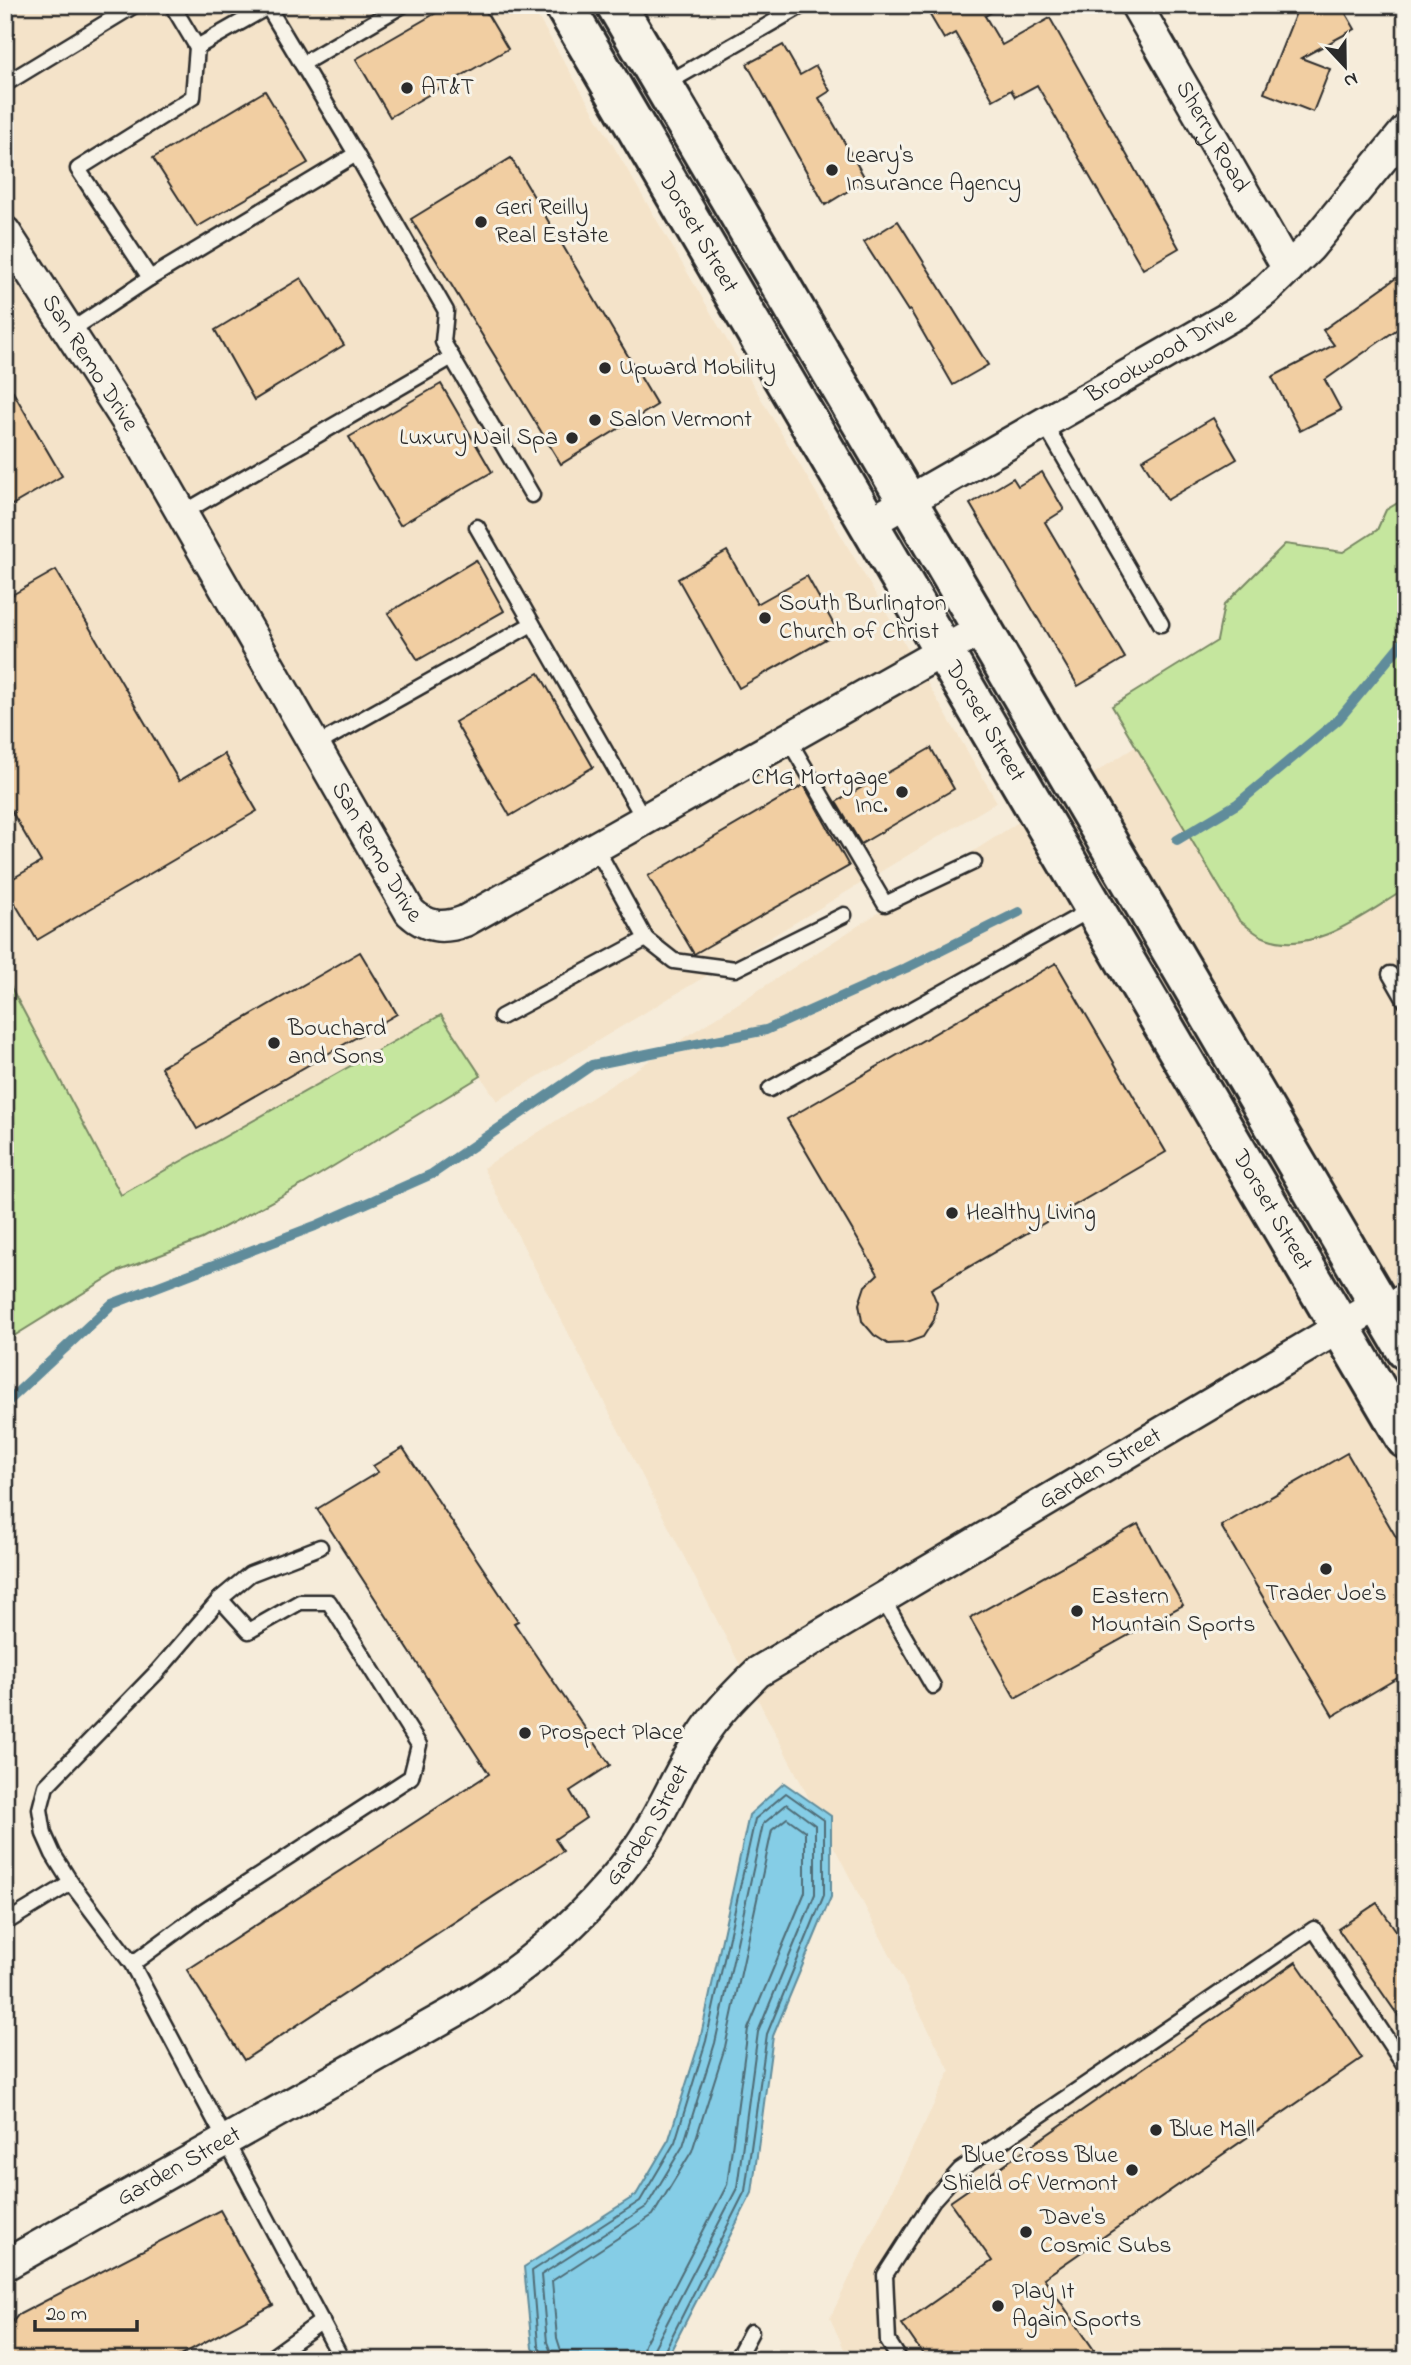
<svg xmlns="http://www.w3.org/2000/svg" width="1411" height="2365" font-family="'Indie Flower',sans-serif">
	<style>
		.built { fill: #f4e3c9 }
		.green { fill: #c5e69e; stroke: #788864; stroke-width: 2 }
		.water { fill: #85cde6; stroke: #618c9b; stroke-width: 2 }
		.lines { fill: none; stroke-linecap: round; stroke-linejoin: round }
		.shore { stroke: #4f6c76; stroke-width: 2 }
		.stream { stroke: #618c9b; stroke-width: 10 }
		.building { fill: #f1cea2; stroke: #2b2b2b; stroke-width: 2 }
		.lane-casing { stroke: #2b2b2b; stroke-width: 19 }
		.street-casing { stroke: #2b2b2b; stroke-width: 35 }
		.secondary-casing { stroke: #2b2b2b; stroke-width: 44 }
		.lane { stroke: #f7f3e8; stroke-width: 14 }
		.street { stroke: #f7f3e8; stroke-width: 30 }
		.secondary { stroke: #f7f3e8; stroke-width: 38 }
		.poi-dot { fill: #2b2b2b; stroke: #f7f3e8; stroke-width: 2.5 }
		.labels { text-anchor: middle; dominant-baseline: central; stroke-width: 6; stroke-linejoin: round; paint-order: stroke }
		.poi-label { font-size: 24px; fill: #2b2b2b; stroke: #f7f3e8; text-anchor: start }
		.street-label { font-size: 24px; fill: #2b2b2b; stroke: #f7f3e8 }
	</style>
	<rect width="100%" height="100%" fill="#f6ecda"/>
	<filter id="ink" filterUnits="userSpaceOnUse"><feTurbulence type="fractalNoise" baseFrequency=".0143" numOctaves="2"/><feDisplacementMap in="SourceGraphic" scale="14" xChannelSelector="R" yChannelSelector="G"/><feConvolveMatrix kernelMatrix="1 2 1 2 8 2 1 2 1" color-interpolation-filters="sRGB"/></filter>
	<g filter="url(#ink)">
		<g class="built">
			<path d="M 5,5 L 531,5 L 997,802 L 497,1101 L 441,1015 L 121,1195 L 5,976 Z"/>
			<path d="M 1406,572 L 1406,2360 L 849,2360 L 830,2318 L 950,2071 L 483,1168 Z"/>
		</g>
		<g class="green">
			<path d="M 1406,498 L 1406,889 C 1367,912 1314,956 1266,938 C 1256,935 1247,926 1239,920 L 1112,706 L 1217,641 L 1224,605 L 1285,544 L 1343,552 L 1377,530 L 1386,510 Z"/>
			<path d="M 5,976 L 121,1195 L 441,1015 L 481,1076 L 304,1184 L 202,1239 L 119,1271 L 14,1336 L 5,1345 Z"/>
		</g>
		<path class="water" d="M 784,1783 L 831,1816 L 831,1897 L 773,2036 L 752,2193 L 666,2360 L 539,2360 L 532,2348 L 524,2267 L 636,2195 L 669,2139 L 700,2040 L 749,1815 Z"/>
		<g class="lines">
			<g class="shore">
				<path d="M 545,2360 L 538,2345 L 532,2271 L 640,2201 L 675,2142 L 706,2041 L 755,1819 L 786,1793 L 824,1820 L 824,1895 L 767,2034 L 745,2191 L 660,2360"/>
				<path d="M 554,2360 L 547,2342 L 541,2275 L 646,2207 L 683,2146 L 715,2043 L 763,1824 L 787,1804 L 815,1825 L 815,1894 L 758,2032 L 737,2188 L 653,2350 L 651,2360"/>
				<path d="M 564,2360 L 557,2338 L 552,2281 L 653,2215 L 692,2151 L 725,2047 L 772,1830 L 787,1818 L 805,1831 L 805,1892 L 748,2029 L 727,2185 L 644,2345 L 641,2360"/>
			</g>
			<g class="stream">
				<path d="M 1177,840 L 1237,804 L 1338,720 L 1406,638"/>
				<path d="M 5,1404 L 112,1304 L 315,1226 L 432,1174 L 592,1065 L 766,1030 L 906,968 L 1019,912"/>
			</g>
		</g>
		<g class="building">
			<path d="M 450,5 L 482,5 L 508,49 L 390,117 L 356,59 Z"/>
			<path d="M 924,5 L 1004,5 L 985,16 L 1002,45 L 1050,18 L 1179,248 L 1143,269 L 1037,85 L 1015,97 L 1011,90 L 993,100 L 955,33 L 944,39 Z"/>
			<path d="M 1299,5 L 1341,5 L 1355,29 L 1301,58 L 1330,69 L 1313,112 L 1264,93 Z"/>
			<path d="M 783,45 L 800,75 L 816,66 L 830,91 L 819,98 L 866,180 L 825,205 L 747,64 Z"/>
			<path d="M 265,91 L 308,163 L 197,227 L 153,158 Z"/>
			<path d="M 511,158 L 657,405 L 561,464 L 411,219 Z"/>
			<path d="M 898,221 L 988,365 L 953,385 L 910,310 L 908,311 L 864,242 Z"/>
			<path d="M 1406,271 L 1406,323 L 1325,380 L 1341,410 L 1300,431 L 1272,377 L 1334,345 L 1323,330 Z"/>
			<path d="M 301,278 L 344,345 L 254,400 L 215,330 Z"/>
			<path d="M 5,378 L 62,476 L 5,509 Z"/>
			<path d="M 441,384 L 492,472 L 400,525 L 349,437 Z"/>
			<path d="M 1213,418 L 1237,459 L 1167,500 L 1142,460 Z"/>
			<path d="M 1042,472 L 1064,510 L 1045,522 L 1125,658 L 1078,686 L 970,504 L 1013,478 L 1018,486 Z"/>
			<path d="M 727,551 L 757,604 L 807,576 L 838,632 L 739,688 L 678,579 Z"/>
			<path d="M 476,560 L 504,611 L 418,660 L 388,613 Z"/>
			<path d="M 56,570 L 179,781 L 224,754 L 257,811 L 37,940 L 5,887 L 5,883 L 41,862 L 5,800 L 5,599 Z"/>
			<path d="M 539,673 L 593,767 L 510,816 L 455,722 Z"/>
			<path d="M 931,748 L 954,789 L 861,844 L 836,802 Z"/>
			<path d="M 804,785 L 849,866 L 694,954 L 648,876 Z"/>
			<path d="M 360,952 L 397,1014 L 197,1129 L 161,1067 Z"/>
			<path d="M 1056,963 L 1166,1152 L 931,1289 L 937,1303 L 934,1320 L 923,1337 L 906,1343 L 888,1344 L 874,1335 L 862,1321 L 859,1304 L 865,1286 L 878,1274 L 787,1119 Z"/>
			<path d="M 403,1448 L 518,1621 L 514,1623 L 610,1765 L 570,1791 L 586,1818 L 555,1839 L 563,1851 L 244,2060 L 187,1970 L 489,1774 L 317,1509 L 378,1472 L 373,1466 Z"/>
			<path d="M 1347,1453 L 1406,1554 L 1406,1673 L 1333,1716 L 1221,1526 Z"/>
			<path d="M 1138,1524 L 1183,1605 L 1015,1698 L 970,1618 Z"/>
			<path d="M 1377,1903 L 1406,1945 L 1406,2027 L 1338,1929 Z"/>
			<path d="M 1296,1962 L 1362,2058 L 1044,2278 L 1101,2360 L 927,2360 L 902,2324 L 992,2261 L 950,2202 Z"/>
			<path d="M 220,2210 L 273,2305 L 172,2360 L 5,2360 L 5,2331 L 18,2315 Z"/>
		</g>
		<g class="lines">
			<defs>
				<g id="lane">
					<path d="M 172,5 L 197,47 L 271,5"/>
					<path d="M 302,64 L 403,5"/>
					<path d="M 5,84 L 135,5"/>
					<path d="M 664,85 L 803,5"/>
					<path d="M 356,154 L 446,311 L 443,342 L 532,495"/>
					<path d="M 150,278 L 356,154 L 268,7"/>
					<path d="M 70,331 L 150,278 L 78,169 L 193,97 L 197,47"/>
					<path d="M 1044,423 L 1161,624"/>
					<path d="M 183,513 L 452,357"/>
					<path d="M 477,527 L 644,819"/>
					<path d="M 788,739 L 885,904 L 974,862"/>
					<path d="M 316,745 L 532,624"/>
					<path d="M 646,939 L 674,961 L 735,969 L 844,915"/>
					<path d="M 1390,974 L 1406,1002"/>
					<path d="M 501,1017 L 646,939 L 595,846"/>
					<path d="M 770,1089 L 1092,909"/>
					<path d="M 1380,1304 L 1406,1289"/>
					<path d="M 882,1598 L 933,1686"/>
					<path d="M 220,1599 L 250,1574 L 320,1547"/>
					<path d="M 5,1923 L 71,1883"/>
					<path d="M 132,1964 L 200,1914 L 411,1777 L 419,1745 L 329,1602 L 300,1602 L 249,1631 L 220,1599 L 157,1672 L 46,1786 L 40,1809 L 44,1834 L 53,1854 L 71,1883 L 132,1964 L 342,2360"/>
					<path d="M 268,2360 L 322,2321"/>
					<path d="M 736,2360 L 751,2332"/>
					<path d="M 900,2360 L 888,2341 L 885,2275 L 933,2200 L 960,2170 L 1314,1929 L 1406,2068"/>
				</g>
				<g id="street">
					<path id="s1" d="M 1136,5 L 1288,269"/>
					<path id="s2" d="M 5,232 L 145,449 L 410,912 C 427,928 444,929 465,921 L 982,629"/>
					<path id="s3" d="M 868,524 L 1238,312 L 1265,291 L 1310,247 L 1406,130"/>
					<path id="s4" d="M 5,2265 L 454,2012 C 525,1970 587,1918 636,1851 C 662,1816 677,1772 702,1736 C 717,1712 738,1692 758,1672 L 1379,1304"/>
				</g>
				<g id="secondary">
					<path id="s5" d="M 564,5 L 1406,1439"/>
					<path d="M 616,5 L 1406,1350"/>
				</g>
			</defs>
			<use href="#lane" class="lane-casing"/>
			<use href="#street" class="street-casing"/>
			<use href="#secondary" class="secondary-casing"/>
			<use href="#lane" class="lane"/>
			<use href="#street" class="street"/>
			<use href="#secondary" class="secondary"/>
		</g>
	</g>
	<g class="poi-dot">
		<circle cx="407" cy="88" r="7"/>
		<circle cx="832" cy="170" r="7"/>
		<circle cx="481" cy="222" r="7"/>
		<circle cx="605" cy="368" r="7"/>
		<circle cx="595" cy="420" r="7"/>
		<circle cx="572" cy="438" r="7"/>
		<circle cx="765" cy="618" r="7"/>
		<circle cx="902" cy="792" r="7"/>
		<circle cx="274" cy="1043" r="7"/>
		<circle cx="952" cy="1213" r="7"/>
		<circle cx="1326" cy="1569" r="7"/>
		<circle cx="1077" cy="1611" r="7"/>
		<circle cx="525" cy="1733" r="7"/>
		<circle cx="1156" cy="2130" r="7"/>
		<circle cx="1132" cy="2170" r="7"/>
		<circle cx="1026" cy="2232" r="7"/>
		<circle cx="998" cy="2306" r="7"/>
	</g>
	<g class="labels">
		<g class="poi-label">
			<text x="421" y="88">AT&amp;T</text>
			<text x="846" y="156">Leary's<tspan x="846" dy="28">Insurance Agency</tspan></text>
			<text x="495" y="208">Geri Reilly<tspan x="495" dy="28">Real Estate</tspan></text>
			<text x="619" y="368">Upward Mobility</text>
			<text x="609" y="420">Salon Vermont</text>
			<text x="558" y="438" text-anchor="end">Luxury Nail Spa</text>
			<text x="779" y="604">South Burlington<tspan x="779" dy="28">Church of Christ</tspan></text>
			<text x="888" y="778" text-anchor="end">CMG Mortgage<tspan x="888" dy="28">Inc.</tspan></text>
			<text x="288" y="1029">Bouchard<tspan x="288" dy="28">and Sons</tspan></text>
			<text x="966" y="1213">Healthy Living</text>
			<text x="1326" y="1594" text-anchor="middle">Trader Joe's</text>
			<text x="1091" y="1597">Eastern<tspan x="1091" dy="28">Mountain Sports</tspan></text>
			<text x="539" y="1733">Prospect Place</text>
			<text x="1170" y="2130">Blue Mall</text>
			<text x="1118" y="2156" text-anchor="end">Blue Cross Blue<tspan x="1118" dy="28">Shield of Vermont</tspan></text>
			<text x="1040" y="2218">Dave's<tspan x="1040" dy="28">Cosmic Subs</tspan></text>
			<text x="1012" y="2292">Play It<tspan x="1012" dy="28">Again Sports</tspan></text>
		</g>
		<g class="street-label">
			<text stroke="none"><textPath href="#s1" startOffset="152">Sherry Road</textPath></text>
			<text stroke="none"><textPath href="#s5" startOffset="264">Dorset Street</textPath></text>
			<text stroke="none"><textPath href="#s3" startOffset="338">Brookwood Drive</textPath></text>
			<text stroke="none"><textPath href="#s2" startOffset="156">San Remo Drive</textPath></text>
			<text stroke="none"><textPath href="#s5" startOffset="831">Dorset Street</textPath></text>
			<text stroke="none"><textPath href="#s2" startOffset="723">San Remo Drive</textPath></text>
			<text stroke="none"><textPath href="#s5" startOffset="1398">Dorset Street</textPath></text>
			<text stroke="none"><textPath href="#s4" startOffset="1376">Garden Street</textPath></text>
			<text stroke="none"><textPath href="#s4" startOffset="788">Garden Street</textPath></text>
			<text stroke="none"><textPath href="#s4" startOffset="200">Garden Street</textPath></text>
		</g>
	</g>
	<rect width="1411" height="2365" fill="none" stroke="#f7f3e8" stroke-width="28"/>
	<rect x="14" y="14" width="1383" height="2337" fill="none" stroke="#2b2b2b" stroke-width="2.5" filter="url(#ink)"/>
	<g transform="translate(1345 66) rotate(158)" stroke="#f7f3e8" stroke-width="5" paint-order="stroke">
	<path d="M0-5L12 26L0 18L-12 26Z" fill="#2b2b2b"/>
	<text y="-10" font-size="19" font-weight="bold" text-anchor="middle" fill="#2b2b2b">N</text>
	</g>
	<path d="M35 2320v10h102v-10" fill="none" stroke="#2b2b2b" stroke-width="3.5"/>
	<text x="46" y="2320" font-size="21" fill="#2b2b2b" stroke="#f7f3e8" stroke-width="5" paint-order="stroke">20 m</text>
</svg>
